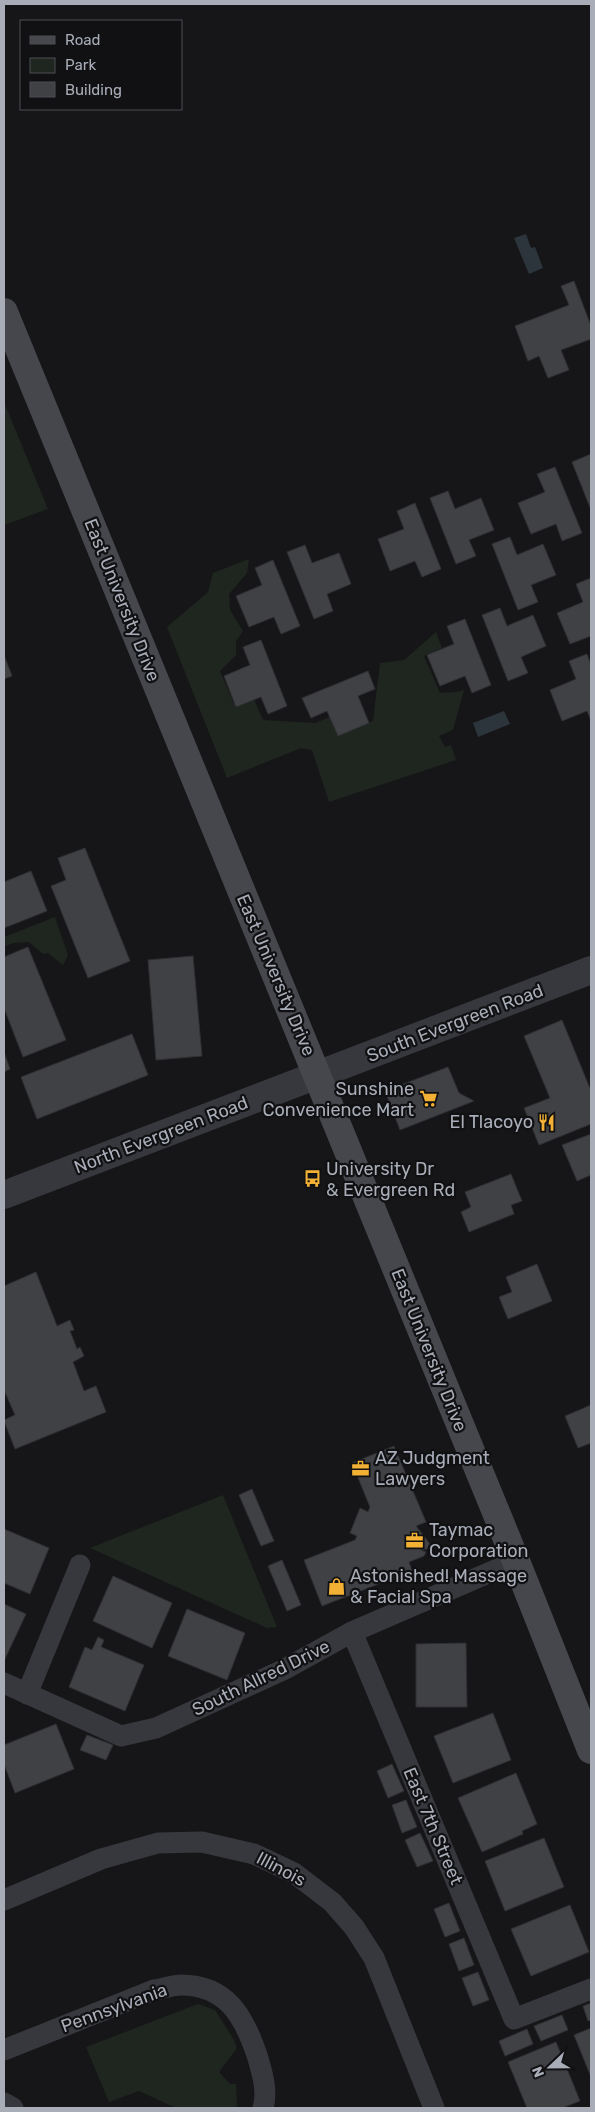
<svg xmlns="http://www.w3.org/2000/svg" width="595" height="2112" font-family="Rubik,sans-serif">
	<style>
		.green { fill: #1e261f }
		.water { fill: #2c353c }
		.building { fill: #404145; stroke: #303034 }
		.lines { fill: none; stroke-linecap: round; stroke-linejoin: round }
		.minor { stroke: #37383d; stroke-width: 21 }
		.tertiary { stroke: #37383d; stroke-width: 28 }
		.secondary { stroke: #45474d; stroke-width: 28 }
		.labels { text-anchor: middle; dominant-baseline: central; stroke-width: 4.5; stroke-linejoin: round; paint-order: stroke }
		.street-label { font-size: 18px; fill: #a8adb8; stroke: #111113 }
		.poi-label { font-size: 18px; fill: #a8adb8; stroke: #111113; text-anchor: start }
	</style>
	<rect width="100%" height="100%" fill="#161618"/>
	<g class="green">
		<path d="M 4,402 L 48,509 L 4,525 Z"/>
		<path d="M 249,559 L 247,573 L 229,594 L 230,610 L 243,631 L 236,641 L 236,655 L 220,671 L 234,704 L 254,699 L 263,720 L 315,723 L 330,717 L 337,734 L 373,721 L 380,663 L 404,660 L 436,632 L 442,648 L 424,656 L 440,693 C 448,692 457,693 464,690 L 453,730 L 439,736 L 445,747 L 451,745 L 456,760 L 329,802 L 312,750 L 301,748 L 227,778 L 167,627 L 208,592 L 213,573 Z"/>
		<path d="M 55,917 L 68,955 L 63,965 L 48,953 L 43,954 L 29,942 L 13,943 L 4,947 L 4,937 Z"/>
		<path d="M 223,1495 L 277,1627 L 267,1628 L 90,1548 Z"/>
		<path d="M 198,2004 L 215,2010 L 234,2040 L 237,2048 L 219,2072 L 230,2084 L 236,2084 L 237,2108 L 176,2108 L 139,2091 L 109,2102 L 86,2047 Z"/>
	</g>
	<g class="water">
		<path d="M 526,234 L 531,248 L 535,247 L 543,268 L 529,274 L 514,238 Z"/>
		<path d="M 504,711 L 510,724 L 478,737 L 473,723 Z"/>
	</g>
	<g class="building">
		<path d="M 574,281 L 591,326 L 591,339 L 561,350 L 569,370 L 548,378 L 539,356 L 528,361 L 515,326 L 569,305 L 561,286 Z"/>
		<path d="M 591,454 L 591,510 L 572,462 Z"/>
		<path d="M 555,467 L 582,533 L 562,541 L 556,524 L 531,534 L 518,503 L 545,492 L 537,474 Z"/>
		<path d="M 448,491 L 455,509 L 481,498 L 494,530 L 469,540 L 476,556 L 456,564 L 430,498 Z"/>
		<path d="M 415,503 L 441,569 L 422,577 L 415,561 L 390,571 L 378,539 L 404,529 L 397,511 Z"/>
		<path d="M 510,537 L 517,555 L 543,544 L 556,575 L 531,585 L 538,602 L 518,610 L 492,544 Z"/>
		<path d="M 305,545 L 312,563 L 339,553 L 351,584 L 327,594 L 333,611 L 314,619 L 287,552 Z"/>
		<path d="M 273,560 L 300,626 L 281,634 L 274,617 L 249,627 L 236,596 L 262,585 L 255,568 Z"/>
		<path d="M 591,578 L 591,636 L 570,644 L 557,613 L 583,602 L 576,584 Z"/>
		<path d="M 500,608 L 507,626 L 533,615 L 546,646 L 521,657 L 528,673 L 508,681 L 482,615 Z"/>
		<path d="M 465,619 L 491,685 L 472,693 L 465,676 L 440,686 L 427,655 L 454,644 L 447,626 Z"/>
		<path d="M 261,640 L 287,706 L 268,714 L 261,697 L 236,707 L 224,676 L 250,665 L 243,647 Z"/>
		<path d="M 587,654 L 591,665 L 591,721 L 587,711 L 562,721 L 550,690 L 576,679 L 569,661 Z"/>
		<path d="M 4,655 L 12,676 L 4,679 Z"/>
		<path d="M 368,671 L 375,689 L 358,696 L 369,723 L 338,736 L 327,711 L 311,718 L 302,698 Z"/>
		<path d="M 85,848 L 130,961 L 88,978 L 51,886 L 66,880 L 58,858 Z"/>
		<path d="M 31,871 L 47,911 L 4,928 L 4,882 Z"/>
		<path d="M 28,947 L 66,1040 L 23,1057 L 4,1008 L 4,957 Z"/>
		<path d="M 193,956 L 202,1056 L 156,1060 L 148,960 Z"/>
		<path d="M 562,1020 L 591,1091 L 591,1124 L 539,1145 L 524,1108 L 550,1098 L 524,1036 Z"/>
		<path d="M 132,1034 L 148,1075 L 37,1119 L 21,1077 Z"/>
		<path d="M 4,1052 L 10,1069 L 4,1072 Z"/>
		<path d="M 448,1067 L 459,1093 L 474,1101 L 400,1130 L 385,1091 Z"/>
		<path d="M 591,1134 L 591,1175 L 577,1181 L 562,1145 Z"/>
		<path d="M 511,1174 L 522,1201 L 511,1205 L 514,1214 L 469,1232 L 461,1212 L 471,1207 L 465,1192 Z"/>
		<path d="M 537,1264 L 552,1301 L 508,1319 L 499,1297 L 512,1292 L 506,1277 Z"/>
		<path d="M 36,1272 L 57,1326 L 70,1320 L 74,1330 L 70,1331 L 77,1349 L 80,1347 L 84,1356 L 73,1362 L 84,1391 L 96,1386 L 106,1412 L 15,1449 L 4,1421 L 4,1420 L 15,1415 L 4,1390 L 4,1286 Z"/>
		<path d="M 591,1405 L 591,1443 L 578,1448 L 565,1416 Z"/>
		<path d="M 394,1446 L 426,1522 L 416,1526 L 430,1544 L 427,1549 L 421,1550 L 426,1552 L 424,1556 L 409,1562 L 412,1571 L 322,1606 L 304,1560 L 355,1540 L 357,1536 L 350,1533 L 360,1508 L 368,1512 L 370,1507 L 352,1463 Z"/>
		<path d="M 252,1489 L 274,1541 L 261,1546 L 239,1495 Z"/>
		<path d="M 4,1529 L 49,1548 L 30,1594 L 4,1583 Z"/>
		<path d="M 282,1560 L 301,1605 L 287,1611 L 268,1566 Z"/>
		<path d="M 113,1576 L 172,1603 L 152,1648 L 93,1621 Z"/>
		<path d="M 4,1604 L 26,1614 L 4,1661 Z"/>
		<path d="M 187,1609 L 245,1633 L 227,1680 L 168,1656 Z"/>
		<path d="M 98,1637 L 104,1640 L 101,1647 L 144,1665 L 125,1711 L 69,1687 L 85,1647 L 92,1650 Z"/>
		<path d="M 466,1643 L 467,1707 L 416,1707 L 416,1644 Z"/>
		<path d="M 493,1713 L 511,1760 L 453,1783 L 434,1736 Z"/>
		<path d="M 56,1724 L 74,1769 L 15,1793 L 4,1764 L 4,1745 Z"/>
		<path d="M 87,1735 L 113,1745 L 106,1760 L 80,1750 Z"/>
		<path d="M 392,1764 L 404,1791 L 388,1798 L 377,1771 Z"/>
		<path d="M 516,1773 L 537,1824 L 522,1831 L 523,1834 L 482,1852 L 458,1798 Z"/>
		<path d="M 406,1800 L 417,1827 L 402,1833 L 392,1805 Z"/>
		<path d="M 420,1833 L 433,1861 L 417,1867 L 405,1840 Z"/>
		<path d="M 544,1838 L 564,1887 L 505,1911 L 485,1861 Z"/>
		<path d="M 449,1903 L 460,1931 L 445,1937 L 434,1909 Z"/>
		<path d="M 570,1905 L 589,1952 L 531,1976 L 511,1929 Z"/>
		<path d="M 464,1938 L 474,1965 L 459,1971 L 449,1944 Z"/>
		<path d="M 478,1972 L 489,2000 L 473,2006 L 462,1978 Z"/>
		<path d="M 591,2003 L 591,2020 L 588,2021 L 583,2006 Z"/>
		<path d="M 562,2015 L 568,2030 L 541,2041 L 534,2026 Z"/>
		<path d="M 591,2028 L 591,2077 L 574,2035 Z"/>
		<path d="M 527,2029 L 533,2044 L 505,2056 L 499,2041 Z"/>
		<path d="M 556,2042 L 580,2101 L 562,2108 L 527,2108 L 508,2062 Z"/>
	</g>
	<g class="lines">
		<g class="minor">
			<path d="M 352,1632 L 514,2019 L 591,1989"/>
			<path d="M 4,1683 L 121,1736 L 156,1728 L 283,1670 L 352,1632 L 516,1561"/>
			<path d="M 27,1694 L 80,1565"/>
			<path d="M 4,1900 L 101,1859 L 158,1843 L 202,1842 L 254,1854 L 294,1873 L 332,1902 L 354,1927 L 374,1958 L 434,2108"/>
			<path d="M 4,2050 L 154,1990 C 163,1989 172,1985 181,1985 C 227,1985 244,2017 257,2055 C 262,2072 268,2091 263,2108"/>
			<path d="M 4,2103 L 13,2108"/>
		</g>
		<path class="tertiary" d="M 4,1195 L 591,970"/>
		<path class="secondary" d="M 4,312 L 516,1561 L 591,1750"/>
	</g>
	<defs>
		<symbol id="supermarket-bare" viewBox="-9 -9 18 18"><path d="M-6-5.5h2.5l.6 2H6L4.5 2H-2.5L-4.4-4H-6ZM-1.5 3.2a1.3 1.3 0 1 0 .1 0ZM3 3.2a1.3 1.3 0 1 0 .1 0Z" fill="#f2b134" stroke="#111113" stroke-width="2.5" paint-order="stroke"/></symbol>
		<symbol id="restaurant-bare" viewBox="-9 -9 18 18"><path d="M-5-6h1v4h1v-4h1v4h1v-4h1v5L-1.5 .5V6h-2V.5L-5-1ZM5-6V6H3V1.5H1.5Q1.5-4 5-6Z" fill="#f2b134" stroke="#111113" stroke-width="2.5" paint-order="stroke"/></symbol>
		<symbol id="bus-bare" viewBox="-9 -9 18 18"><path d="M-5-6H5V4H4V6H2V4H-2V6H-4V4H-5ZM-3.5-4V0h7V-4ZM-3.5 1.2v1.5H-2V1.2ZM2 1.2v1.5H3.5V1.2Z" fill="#f2b134" stroke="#111113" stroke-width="2.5" paint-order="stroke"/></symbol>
		<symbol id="office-bare" viewBox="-9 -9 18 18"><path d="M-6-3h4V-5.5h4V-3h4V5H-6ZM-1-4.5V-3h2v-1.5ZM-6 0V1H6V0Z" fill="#f2b134" stroke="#111113" stroke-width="2.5" paint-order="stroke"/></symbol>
		<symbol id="shop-bare" viewBox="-9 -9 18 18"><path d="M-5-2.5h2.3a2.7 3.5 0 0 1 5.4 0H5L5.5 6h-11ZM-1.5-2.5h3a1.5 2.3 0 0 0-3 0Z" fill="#f2b134" stroke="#111113" stroke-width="2.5" paint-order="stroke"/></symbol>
	</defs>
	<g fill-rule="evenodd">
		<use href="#supermarket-bare" x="416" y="1086" width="25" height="25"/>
		<use href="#restaurant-bare" x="534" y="1110" width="25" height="25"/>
		<use href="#bus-bare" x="300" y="1166" width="25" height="25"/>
		<use href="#office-bare" x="348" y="1456" width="25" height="25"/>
		<use href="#office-bare" x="402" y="1528" width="25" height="25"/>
		<use href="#shop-bare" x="324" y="1574" width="25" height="25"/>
	</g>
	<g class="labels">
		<g class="street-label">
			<text transform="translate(122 600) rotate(68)">East University Drive</text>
			<text transform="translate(276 975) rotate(67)">East University Drive</text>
			<text transform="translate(455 1023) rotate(-21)">South Evergreen Road</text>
			<text transform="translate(161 1135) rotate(-21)">North Evergreen Road</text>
			<text transform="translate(429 1350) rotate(68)">East University Drive</text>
			<text transform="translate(261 1678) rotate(-26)">South Allred Drive</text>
			<text transform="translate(433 1826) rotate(67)">East 7th Street</text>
			<text transform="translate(281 1869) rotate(28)">Illinois</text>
			<text transform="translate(114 2008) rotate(-20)">Pennsylvania</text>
		</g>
		<g class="poi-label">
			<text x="414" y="1089" text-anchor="end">Sunshine<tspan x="414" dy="21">Convenience Mart</tspan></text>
			<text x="533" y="1122" text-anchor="end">El Tlacoyo</text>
			<text x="326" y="1169">University Dr<tspan x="326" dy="21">&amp; Evergreen Rd</tspan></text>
			<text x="375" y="1458">AZ Judgment<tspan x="375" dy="21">Lawyers</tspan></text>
			<text x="429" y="1530">Taymac<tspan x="429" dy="21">Corporation</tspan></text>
			<text x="350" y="1576">Astonished! Massage<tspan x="350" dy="21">&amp; Facial Spa</tspan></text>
		</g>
	</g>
	<rect width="595" height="2112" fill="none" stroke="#a8adb8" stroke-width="10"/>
	<rect x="20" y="20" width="162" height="90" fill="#111113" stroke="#4d4f55"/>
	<rect x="30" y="36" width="25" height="8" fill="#45474d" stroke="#4d4f55"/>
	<text x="65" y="45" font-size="15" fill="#a8adb8">Road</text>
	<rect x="30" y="58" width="25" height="15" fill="#1e261f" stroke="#4d4f55"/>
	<text x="65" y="70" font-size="15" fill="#a8adb8">Park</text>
	<rect x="30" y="82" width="25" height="15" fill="#404145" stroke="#4d4f55"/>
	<text x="65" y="95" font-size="15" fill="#a8adb8">Building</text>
	<g transform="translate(550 2067) rotate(248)" stroke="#111113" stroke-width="4" paint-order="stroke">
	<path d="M0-4L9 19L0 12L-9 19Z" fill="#a8adb8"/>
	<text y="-8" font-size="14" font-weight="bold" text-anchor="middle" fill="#a8adb8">N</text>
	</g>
</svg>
